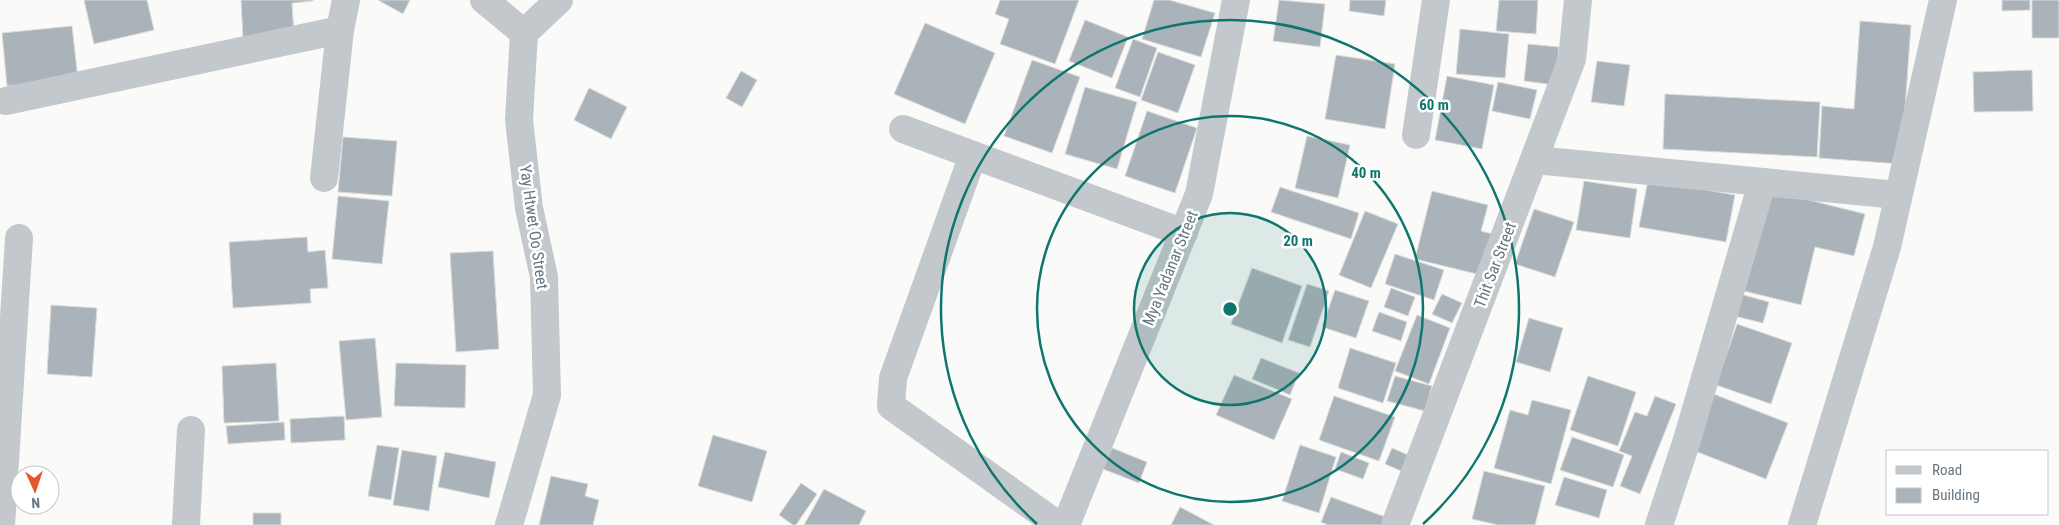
<svg xmlns="http://www.w3.org/2000/svg" width="2059" height="525" font-family="'Roboto Condensed',sans-serif">
	<style>
		.building { fill: #aab3b9; stroke: #dcdcda }
		.lines { fill: none; stroke-linecap: round; stroke-linejoin: round }
		.minor { stroke: #c3c8cc; stroke-width: 28 }
		.ring { fill: none; stroke: #0f766e; stroke-width: 2.5 }
		.labels { text-anchor: middle; dominant-baseline: central; stroke-width: 5; stroke-linejoin: round; paint-order: stroke }
		.street-label { font-size: 16px; fill: #657683; stroke: #fff }
		.centre { fill: #0f766e; stroke: #fff; stroke-width: 2.5 }
		.ring-label { font-size: 15px; text-anchor: middle; font-weight: bold; fill: #0f766e; stroke: #fff; stroke-width: 5; stroke-linejoin: round; paint-order: stroke }
	</style>
	<rect width="100%" height="100%" fill="#fafaf8"/>
	<g class="building">
		<path d="M 84,0 L 147,0 L 154,30 L 94,44 Z"/>
		<path d="M 241,0 L 313,0 L 313,1 L 292,3 L 294,35 L 243,39 Z"/>
		<path d="M 378,0 L 410,0 L 403,14 Z"/>
		<path d="M 1000,0 L 1079,0 L 1055,64 L 1000,44 L 1009,19 L 995,14 Z"/>
		<path d="M 1154,0 L 1169,0 L 1215,13 L 1201,57 L 1142,39 Z"/>
		<path d="M 1279,0 L 1325,4 L 1320,47 L 1273,41 Z"/>
		<path d="M 1350,0 L 1386,0 L 1384,16 L 1349,11 Z"/>
		<path d="M 1499,0 L 1538,0 L 1536,34 L 1496,31 Z"/>
		<path d="M 2002,0 L 2030,0 L 2030,10 L 2002,11 Z"/>
		<rect x="2032" y="0" width="27" height="38"/>
		<path d="M 1085,20 L 1128,37 L 1112,78 L 1069,61 Z"/>
		<path d="M 1860,21 L 1911,25 L 1901,164 L 1819,158 L 1822,106 L 1854,109 Z"/>
		<path d="M 925,23 L 995,53 L 965,124 L 894,94 Z"/>
		<path d="M 72,26 L 78,79 L 7,86 L 2,33 Z"/>
		<path d="M 1460,29 L 1509,34 L 1505,78 L 1456,74 Z"/>
		<path d="M 1133,39 L 1157,48 L 1140,97 L 1115,88 Z"/>
		<path d="M 1528,44 L 1559,47 L 1555,85 L 1524,81 Z"/>
		<path d="M 1158,52 L 1195,65 L 1178,113 L 1141,100 Z"/>
		<path d="M 1336,55 L 1395,64 L 1385,129 L 1325,119 Z"/>
		<path d="M 1032,60 L 1080,77 L 1052,153 L 1004,136 Z"/>
		<path d="M 1597,61 L 1630,65 L 1624,106 L 1591,102 Z"/>
		<path d="M 2032,70 L 2033,111 L 1974,112 L 1973,72 Z"/>
		<path d="M 741,71 L 757,80 L 742,107 L 726,98 Z"/>
		<path d="M 1447,76 L 1494,85 L 1482,149 L 1435,140 Z"/>
		<path d="M 1498,82 L 1537,90 L 1530,119 L 1492,111 Z"/>
		<path d="M 1085,87 L 1137,102 L 1117,169 L 1065,154 Z"/>
		<path d="M 589,88 L 627,107 L 611,139 L 574,120 Z"/>
		<path d="M 1665,94 L 1820,102 L 1817,157 L 1663,149 Z"/>
		<path d="M 1147,111 L 1197,128 L 1175,193 L 1125,176 Z"/>
		<path d="M 1307,136 L 1350,145 L 1338,198 L 1295,188 Z"/>
		<path d="M 343,137 L 397,141 L 392,196 L 338,192 Z"/>
		<path d="M 1648,180 L 1735,195 L 1726,242 L 1639,227 Z"/>
		<path d="M 1584,181 L 1637,189 L 1630,238 L 1576,230 Z"/>
		<path d="M 1280,187 L 1359,213 L 1351,239 L 1271,212 Z"/>
		<path d="M 1769,190 L 1865,214 L 1854,256 L 1815,247 L 1801,305 L 1744,291 Z"/>
		<path d="M 1432,191 L 1488,205 L 1481,231 L 1496,235 L 1485,276 L 1415,259 Z"/>
		<path d="M 338,196 L 389,201 L 382,264 L 332,259 Z"/>
		<path d="M 1534,209 L 1574,222 L 1555,277 L 1515,264 Z"/>
		<path d="M 1365,211 L 1398,224 L 1371,288 L 1339,275 Z"/>
		<path d="M 307,237 L 308,252 L 325,250 L 328,288 L 310,289 L 311,303 L 233,308 L 229,242 Z"/>
		<path d="M 493,251 L 499,349 L 456,352 L 450,253 Z"/>
		<path d="M 1395,254 L 1444,270 L 1434,300 L 1385,284 Z"/>
		<path d="M 1252,268 L 1302,286 L 1282,343 L 1231,324 Z"/>
		<path d="M 1307,284 L 1329,291 L 1310,347 L 1288,340 Z"/>
		<path d="M 1391,288 L 1415,297 L 1408,316 L 1384,307 Z"/>
		<path d="M 1335,290 L 1369,301 L 1356,338 L 1322,327 Z"/>
		<path d="M 1442,294 L 1462,303 L 1452,323 L 1432,314 Z"/>
		<path d="M 1740,294 L 1769,302 L 1763,323 L 1734,316 Z"/>
		<path d="M 51,305 L 97,308 L 92,377 L 47,374 Z"/>
		<path d="M 1379,312 L 1407,322 L 1401,341 L 1372,331 Z"/>
		<path d="M 1417,315 L 1450,328 L 1429,384 L 1395,371 Z"/>
		<path d="M 1529,318 L 1563,328 L 1550,372 L 1516,362 Z"/>
		<path d="M 1737,324 L 1792,343 L 1771,404 L 1716,385 Z"/>
		<path d="M 375,338 L 382,417 L 346,420 L 339,341 Z"/>
		<path d="M 1350,348 L 1396,363 L 1383,403 L 1338,388 Z"/>
		<path d="M 1261,358 L 1299,373 L 1290,395 L 1252,379 Z"/>
		<path d="M 276,363 L 279,421 L 224,423 L 222,366 Z"/>
		<path d="M 396,363 L 466,365 L 465,408 L 394,406 Z"/>
		<path d="M 1234,375 L 1292,399 L 1274,440 L 1216,415 Z"/>
		<path d="M 1395,376 L 1432,386 L 1425,411 L 1387,401 Z"/>
		<path d="M 1588,376 L 1636,392 L 1618,446 L 1570,430 Z"/>
		<path d="M 1711,393 L 1788,423 L 1766,479 L 1690,449 Z"/>
		<path d="M 1334,396 L 1395,417 L 1379,461 L 1319,440 Z"/>
		<path d="M 1655,396 L 1676,404 L 1640,494 L 1620,486 L 1632,456 L 1619,451 L 1635,412 L 1647,416 Z"/>
		<path d="M 1532,400 L 1571,410 L 1551,484 L 1494,468 L 1510,410 L 1528,415 Z"/>
		<path d="M 344,416 L 345,440 L 291,443 L 290,419 Z"/>
		<path d="M 284,422 L 285,440 L 228,444 L 226,426 Z"/>
		<path d="M 713,435 L 767,451 L 752,502 L 698,486 Z"/>
		<path d="M 1572,437 L 1624,455 L 1613,487 L 1560,470 Z"/>
		<path d="M 377,445 L 399,448 L 391,500 L 368,496 Z"/>
		<path d="M 1300,445 L 1336,457 L 1319,513 L 1282,501 Z"/>
		<path d="M 1112,448 L 1147,462 L 1139,483 L 1103,469 Z"/>
		<path d="M 1392,448 L 1415,458 L 1408,474 L 1385,464 Z"/>
		<path d="M 402,450 L 437,456 L 429,511 L 393,505 Z"/>
		<path d="M 445,452 L 496,462 L 489,498 L 438,487 Z"/>
		<path d="M 1341,452 L 1369,463 L 1363,479 L 1335,469 Z"/>
		<path d="M 1484,471 L 1545,486 L 1535,525 L 1498,525 L 1472,519 Z"/>
		<path d="M 551,476 L 588,484 L 585,496 L 599,500 L 593,525 L 539,525 Z"/>
		<path d="M 1564,477 L 1607,490 L 1599,518 L 1555,505 Z"/>
		<path d="M 801,483 L 817,494 L 796,525 L 793,525 L 779,515 Z"/>
		<path d="M 824,489 L 866,511 L 859,525 L 804,525 Z"/>
		<path d="M 1331,497 L 1391,519 L 1389,525 L 1328,525 L 1321,522 Z"/>
		<path d="M 1180,507 L 1214,525 L 1171,525 Z"/>
		<rect x="253" y="513" width="28" height="12"/>
	</g>
	<g class="lines">
		<g class="minor">
			<path d="M 484,0 L 524,33"/>
			<path d="M 6,101 L 340,30 L 346,0"/>
			<path d="M 903,129 L 1184,233"/>
			<path d="M 1416,135 L 1436,0"/>
			<path d="M 973,155 L 893,378 L 891,406 L 1058,525"/>
			<path d="M 1535,160 L 1897,195"/>
			<path d="M 324,178 L 340,30"/>
			<path d="M 1,525 L 19,238"/>
			<path d="M 186,525 L 191,430"/>
			<path d="M 509,525 L 547,395 L 544,277 L 529,208 L 519,120 L 524,33 L 559,0"/>
			<path d="M 1066,525 L 1199,194 L 1236,0"/>
			<path d="M 1395,525 L 1572,59 L 1578,0"/>
			<path d="M 1659,525 L 1687,440 L 1762,183"/>
			<path d="M 1802,525 L 1887,247 L 1943,0"/>
		</g>
	</g>
	<circle cx="1230" cy="309" r="96" fill="#0f766e" fill-opacity=".12"/>
	<g class="ring">
		<circle cx="1230" cy="309" r="96"/>
		<circle cx="1230" cy="309" r="193"/>
		<path d="M1037 524A289 289 0 1 1 1423 524"/>
	</g>
	<g class="labels">
		<g class="street-label">
			<text transform="translate(534 227) rotate(82)">Yay Htwet Oo Street</text>
			<text transform="translate(1495 265) rotate(-69)">Thit Sar Street</text>
			<text transform="translate(1170 268) rotate(-68)">Mya Yadanar Street</text>
		</g>
	</g>
	<circle cx="1230" cy="309" r="8" class="centre"/>
	<g class="ring-label">
		<text x="1434" y="110">60 m</text>
		<text x="1366" y="178">40 m</text>
		<text x="1298" y="246">20 m</text>
	</g>
	<rect x="1886" y="450" width="162" height="65" fill="#ffffff" stroke="#c1c8cd"/>
	<rect x="1896" y="466" width="25" height="8" fill="#c3c8cc" stroke="#c1c8cd"/>
	<text x="1932" y="475" font-size="15" fill="#657683">Road</text>
	<rect x="1896" y="488" width="25" height="15" fill="#aab3b9" stroke="#c1c8cd"/>
	<text x="1932" y="500" font-size="15" fill="#657683">Building</text>
	<g transform="translate(35 490) rotate(177)"><circle r="24" fill="#ffffff" stroke="#c1c8cd"/>
	<path d="M0-4L9 19L0 12L-9 19Z" fill="#e4572e"/>
	<text y="-8" font-size="14" font-weight="bold" text-anchor="middle" fill="#657683">N</text>
	</g>
</svg>
